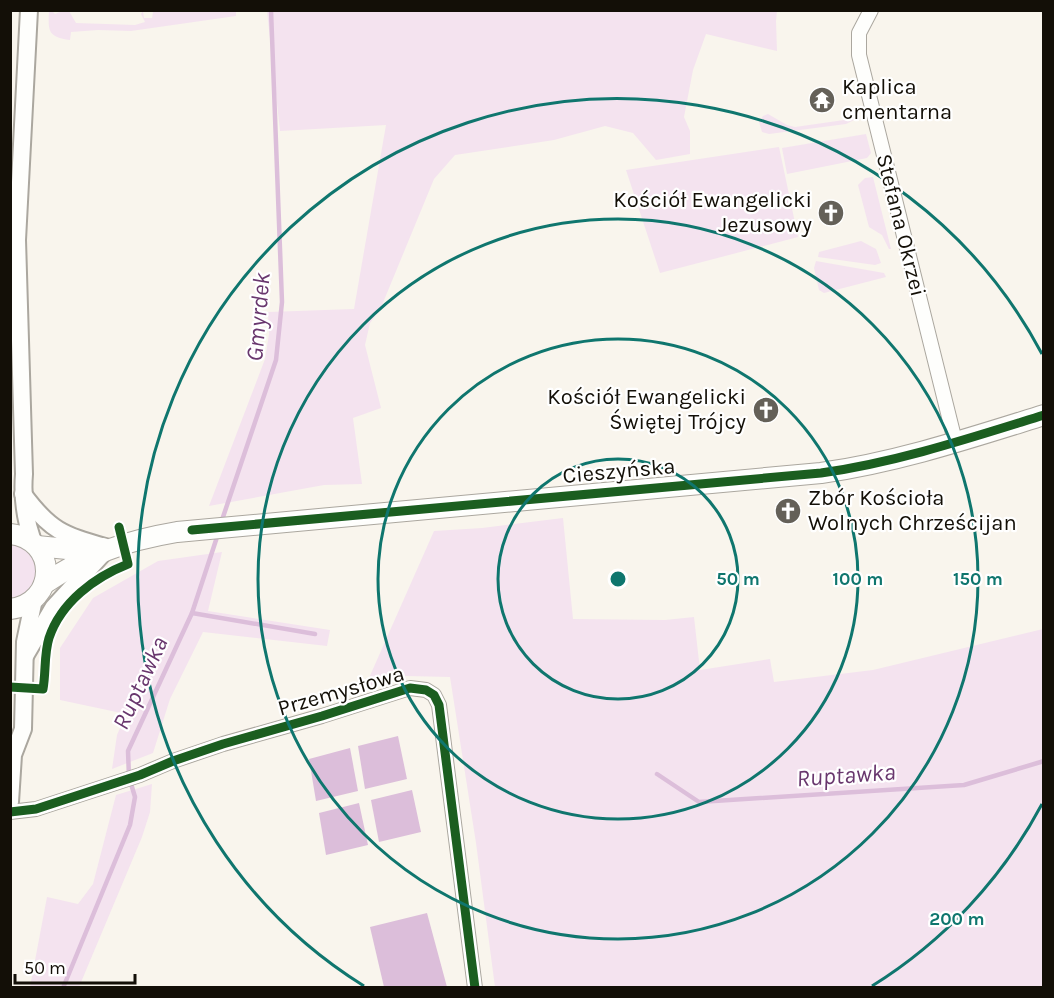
<svg xmlns="http://www.w3.org/2000/svg" width="1054" height="998" font-family="Karla,sans-serif">
	<style>
		.green { fill: #f4e3ef }
		.water { fill: #dcbeda }
		.lines { fill: none; stroke-linecap: round; stroke-linejoin: round }
		.stream { stroke: #dcbeda; stroke-width: 4.5 }
		.minor-casing { stroke: #aba79f; stroke-width: 16 }
		.tertiary-casing { stroke: #aba79f; stroke-width: 20 }
		.secondary-casing { stroke: #aba79f; stroke-width: 22 }
		.minor { stroke: #fefefc; stroke-width: 14 }
		.tertiary { stroke: #fefefc; stroke-width: 16 }
		.secondary { stroke: #fefefc; stroke-width: 20 }
		.cycleway-casing { stroke: #fff; stroke-width: 13 }
		.cycleway { stroke: #1b5e20; stroke-width: 9 }
		.ring { fill: none; stroke: #0f766e; stroke-width: 3 }
		.labels { text-anchor: middle; dominant-baseline: central; stroke-width: 4.5; stroke-linejoin: round; paint-order: stroke }
		.poi-label { font-size: 22px; fill: #130f07; stroke: #fff; text-anchor: start }
		.street-label { font-size: 22px; fill: #130f07; stroke: #fff }
		.water-label { font-size: 24px; font-style: italic; fill: #69376e; stroke: #fff }
		.centre { fill: #0f766e; stroke: #fff; stroke-width: 3 }
		.ring-label { font-size: 18px; text-anchor: middle; font-weight: bold; fill: #0f766e; stroke: #fff; stroke-width: 4.5; stroke-linejoin: round; paint-order: stroke }
	</style>
	<rect width="100%" height="100%" fill="#f9f5ed"/>
	<g class="green">
		<path d="M 182,11 L 236,11 L 236,16 L 131,31 L 98,30 L 71,32 L 70,40 C 48,37 48,31 49,11 L 52,11 L 55,14 L 62,11 L 69,11 L 76,23 L 135,25 L 145,22 L 141,14 L 143,11 L 144,18 L 152,18 L 153,12 Z"/>
		<path d="M 267,11 L 777,11 L 776,21 L 777,51 L 706,34 L 693,70 L 684,117 L 690,131 L 690,154 L 656,160 L 633,133 L 605,126 L 554,140 L 455,155 L 434,179 L 380,310 L 370,323 L 365,345 L 381,408 L 353,418 L 362,484 L 324,485 L 209,506 L 265,359 L 269,334 L 268,312 L 354,309 L 386,125 L 280,131 Z"/>
		<path d="M 768,114 L 787,125 L 795,127 L 858,118 L 846,124 L 769,134 L 762,132 L 759,122 L 763,116 Z"/>
		<path d="M 866,134 L 871,153 L 867,158 L 787,174 L 782,148 Z"/>
		<path d="M 779,147 L 798,237 L 660,273 L 626,170 Z"/>
		<path d="M 873,177 L 891,249 L 889,249 L 882,235 L 869,227 L 858,185 L 865,178 Z"/>
		<path d="M 861,241 L 876,249 L 881,263 L 875,265 L 818,257 L 819,252 Z"/>
		<path d="M 816,261 L 884,273 L 886,277 L 824,293 L 819,290 L 814,268 Z"/>
		<path d="M 563,518 L 573,619 L 665,620 L 694,617 L 700,670 L 770,659 L 774,682 L 873,670 L 1043,629 L 1043,987 L 495,987 L 476,843 L 450,677 L 406,676 L 365,687 L 434,531 L 482,528 Z"/>
		<path d="M 11,545 C 45,547 45,593 11,599 Z"/>
		<path d="M 222,552 L 208,611 L 330,630 L 327,646 L 203,632 L 170,699 L 153,753 L 112,769 L 117,735 L 126,714 L 60,700 L 60,648 L 93,598 L 158,561 Z"/>
		<path d="M 152,784 L 150,812 L 142,837 L 79,987 L 30,987 L 47,897 L 78,904 L 93,884 L 116,795 Z"/>
	</g>
	<g class="water">
		<path d="M 398,736 L 407,779 L 365,789 L 358,746 Z"/>
		<path d="M 350,748 L 358,791 L 316,801 L 309,759 Z"/>
		<path d="M 412,790 L 421,832 L 379,842 L 371,800 Z"/>
		<path d="M 359,803 L 368,845 L 326,855 L 319,813 Z"/>
		<path d="M 427,913 L 447,987 L 384,987 L 370,927 Z"/>
	</g>
	<g class="lines">
		<g class="stream">
			<path d="M 221,523 L 276,360 L 282,302 L 271,10"/>
			<path d="M 192,613 L 315,634"/>
			<path d="M 657,774 L 699,802 L 964,785 L 1044,761"/>
			<path d="M 63,988 L 130,825 L 135,797 L 129,777 L 128,751 L 192,613 L 218,534"/>
		</g>
		<defs>
			<g id="minor">
				<path d="M 871,10 L 859,33 L 859,55 L 955,441"/>
				<path d="M 10,812 L 36,809 L 140,775 L 173,761 L 223,744 L 322,716 L 410,688 L 426,690 L 434,695 L 439,705 L 475,988"/>
			</g>
			<g id="tertiary">
				<path d="M 29,10 L 17,240 L 24,474 C 22,498 25,519 33,542"/>
				<path d="M 23,494 C 51,532 64,535 108,548 L 53,608 L 25,656"/>
				<path d="M 10,802 L 13,755 L 23,729 L 25,642 L 34,599"/>
			</g>
			<g id="secondary">
				<path d="M 10,534 C 58,539 58,603 10,609"/>
				<path d="M 37,546 L 67,549 L 103,548"/>
				<path d="M 44,584 C 88,554 124,541 177,532 L 821,473 C 898,462 970,438 1044,415"/>
			</g>
		</defs>
		<use href="#minor" class="minor-casing"/>
		<use href="#tertiary" class="tertiary-casing"/>
		<use href="#secondary" class="secondary-casing"/>
		<use href="#minor" class="minor"/>
		<use href="#tertiary" class="tertiary"/>
		<use href="#secondary" class="secondary"/>
		<defs>
			<g id="cycleway">
				<path d="M 192,530 L 821,473 C 898,462 970,438 1044,415"/>
				<path d="M 10,687 L 43,689 C 46,672 44,654 49,638 C 61,602 95,577 128,564 L 119,527"/>
				<path d="M 10,812 L 36,809 L 140,775 L 173,761 L 223,744 L 322,716 L 410,688 L 426,690 L 434,695 L 439,705 L 475,988"/>
			</g>
		</defs>
		<use href="#cycleway" class="cycleway-casing"/>
		<use href="#cycleway" class="cycleway"/>
	</g>
	<g class="ring">
		<circle cx="618" cy="579" r="120"/>
		<circle cx="618" cy="579" r="240"/>
		<circle cx="618" cy="579" r="360"/>
		<path d="M1042 804A480 480 0 0 1 872 986M364 986A480 480 0 1 1 1042 354"/>
	</g>
	<defs>
		<symbol id="temple-disc" viewBox="-11 -11 22 22"><circle r="9.5" fill="#646058" stroke="#fff"/><path d="M0-6L5-2H3V0L6.5 2.5H4V6H1.5V3h-3V6H-4V2.5H-6.5L-3 0V-2H-5Z" fill="#fff"/></symbol>
		<symbol id="church-disc" viewBox="-11 -11 22 22"><circle r="9.5" fill="#646058" stroke="#fff"/><path d="M-1.2-6h2.4v3.5h3.3v2.4h-3.3V6h-2.4V-.1h-3.3v-2.4h3.3Z" fill="#fff"/></symbol>
	</defs>
	<g fill-rule="evenodd">
		<use href="#temple-disc" x="807" y="85" width="30" height="30"/>
		<use href="#church-disc" x="816" y="198" width="30" height="30"/>
		<use href="#church-disc" x="751" y="395" width="30" height="30"/>
		<use href="#church-disc" x="773" y="496" width="30" height="30"/>
	</g>
	<g class="labels">
		<g class="poi-label">
			<text x="842" y="87">Kaplica<tspan x="842" dy="25">cmentarna</tspan></text>
			<text x="812" y="200" text-anchor="end">Kościół Ewangelicki<tspan x="812" dy="25">Jezusowy</tspan></text>
			<text x="746" y="397" text-anchor="end">Kościół Ewangelicki<tspan x="746" dy="25">Świętej Trójcy</tspan></text>
			<text x="808" y="498">Zbór Kościoła<tspan x="808" dy="25">Wolnych Chrześcijan</tspan></text>
		</g>
		<g class="street-label">
			<text transform="translate(901 225) rotate(76)">Stefana Okrzei</text>
			<text transform="translate(619 471) rotate(-5)">Cieszyńska</text>
			<text transform="translate(341 691) rotate(-16)">Przemysłowa</text>
		</g>
		<g class="water-label">
			<text transform="translate(258 317) rotate(-85)">Gmyrdek</text>
			<text transform="translate(140 683) rotate(-65)">Ruptawka</text>
			<text transform="translate(846 775) rotate(-4)">Ruptawka</text>
		</g>
	</g>
	<circle cx="618" cy="579" r="9" class="centre"/>
	<g class="ring-label">
		<text x="738" y="585">50 m</text>
		<text x="858" y="585">100 m</text>
		<text x="978" y="585">150 m</text>
		<text x="957" y="925">200 m</text>
	</g>
	<rect width="1054" height="998" fill="none" stroke="#130f07" stroke-width="24"/>
	<path d="M15 974v9h120v-9" fill="none" stroke="#130f07" stroke-width="3"/>
	<text x="24" y="974" font-size="18" fill="#130f07" stroke="#ffffff" stroke-width="4.5" paint-order="stroke">50 m</text>
</svg>
